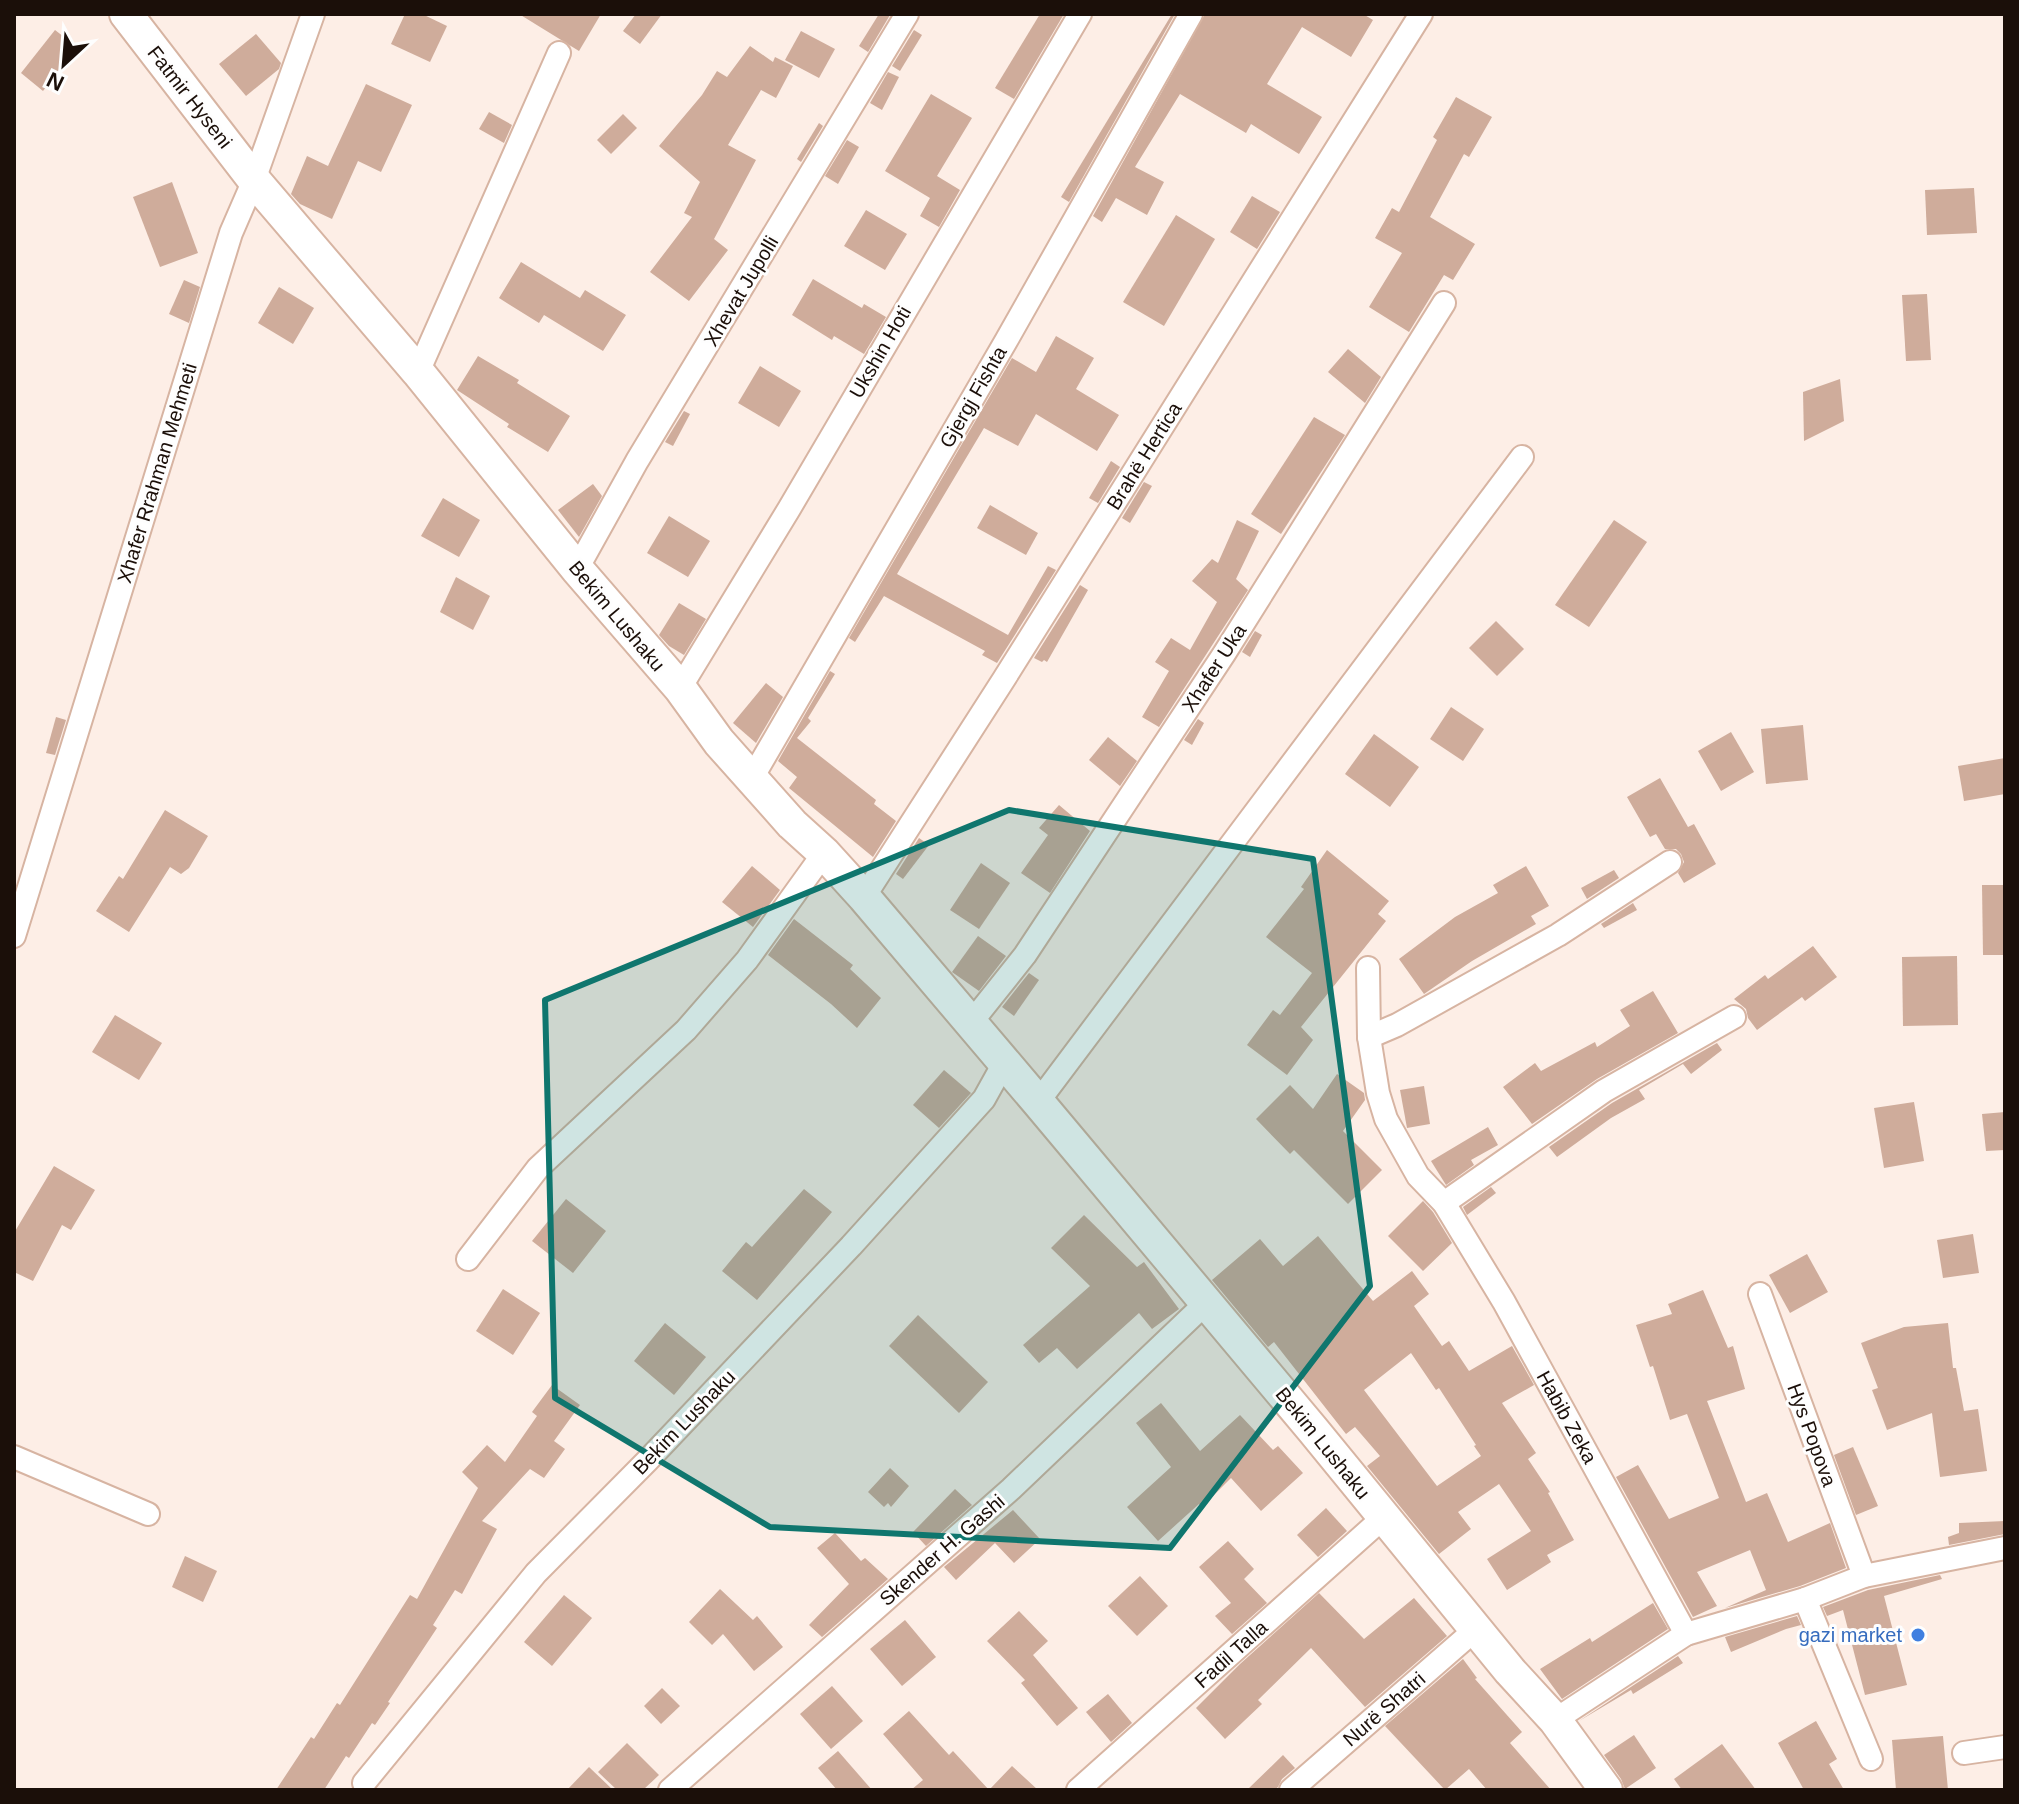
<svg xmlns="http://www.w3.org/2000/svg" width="2019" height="1804" font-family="Helvetica,sans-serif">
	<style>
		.building { fill: #cfac9b; fill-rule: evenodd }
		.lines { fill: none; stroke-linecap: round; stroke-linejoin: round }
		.street-casing { stroke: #d7b4a2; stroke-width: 26 }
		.secondary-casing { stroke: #d7b4a2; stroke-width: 36 }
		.street { stroke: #fff; stroke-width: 22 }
		.secondary { stroke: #fff; stroke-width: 32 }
		.marked { fill: #0f766e; fill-opacity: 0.2; stroke: #0f766e; stroke-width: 6; stroke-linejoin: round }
		.shop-dot { fill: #3f7fe0; stroke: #fefefe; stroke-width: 3 }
		.labels { text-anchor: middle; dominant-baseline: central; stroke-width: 6; stroke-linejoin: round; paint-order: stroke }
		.street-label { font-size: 20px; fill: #1b0f09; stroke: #fefefe }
		.shop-label { font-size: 20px; fill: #366cbe; stroke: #fefefe; text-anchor: end }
	</style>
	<rect width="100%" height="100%" fill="#fdeee6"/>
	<g class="building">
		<path d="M 405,14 L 422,14 L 447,26 L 430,62 L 391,44 Z"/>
		<path d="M 519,14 L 601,14 L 579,51 Z"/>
		<path d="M 636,14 L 662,14 L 640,44 L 623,31 Z"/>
		<path d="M 879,14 L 890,15 L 868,52 L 859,46 Z"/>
		<path d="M 1040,14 L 1064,14 L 1014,99 L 995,88 Z"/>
		<path d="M 1172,14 L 1175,14 L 1069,202 L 1061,197 Z"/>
		<path d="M 1205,14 L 1363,14 L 1373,20 L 1351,57 L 1302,27 L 1267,84 L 1322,117 L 1299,154 L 1251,124 L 1246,133 L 1180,94 L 1135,167 L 1164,182 L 1147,215 L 1116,198 L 1102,222 L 1093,216 Z"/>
		<path d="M 55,30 L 77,47 L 43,91 L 21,73 Z"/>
		<path d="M 914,30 L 922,35 L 900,71 L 892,66 Z"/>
		<path d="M 801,31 L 835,49 L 819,78 L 785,60 Z"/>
		<path d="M 256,34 L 281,63 L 279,69 L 246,96 L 219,64 Z"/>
		<path d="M 750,46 L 773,62 L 775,57 L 793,66 L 776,98 L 761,90 L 728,145 L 756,160 L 714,239 L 728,250 L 689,301 L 650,272 L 692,217 L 684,213 L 700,182 L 659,146 L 702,95 L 717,71 L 727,77 Z"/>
		<path d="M 888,72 L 899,77 L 882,110 L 870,103 Z"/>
		<path d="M 366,84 L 412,105 L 381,172 L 358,161 L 332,219 L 300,204 L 291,194 L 307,156 L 328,166 Z"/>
		<path d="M 931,94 L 972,118 L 937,176 L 960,190 L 939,227 L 920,216 L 930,198 L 885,171 Z"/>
		<path d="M 1456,97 L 1492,117 L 1469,157 L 1464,154 L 1430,217 L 1475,244 L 1453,280 L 1444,275 L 1409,332 L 1369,307 L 1402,253 L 1375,238 L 1392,208 L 1399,212 L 1437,140 L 1433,137 Z"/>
		<path d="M 489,112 L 512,125 L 504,143 L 479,129 Z"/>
		<path d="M 623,114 L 637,128 L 611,154 L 597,140 Z"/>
		<path d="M 819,123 L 823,126 L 801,162 L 797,159 Z"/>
		<path d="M 847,140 L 859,147 L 838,184 L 825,176 Z"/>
		<path d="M 172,182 L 198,253 L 160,267 L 133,197 Z"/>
		<path d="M 1974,188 L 1977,233 L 1927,235 L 1925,190 Z"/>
		<path d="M 1252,196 L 1280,212 L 1257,249 L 1230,232 Z"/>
		<path d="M 866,210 L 907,234 L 885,270 L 844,246 Z"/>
		<path d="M 1176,215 L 1215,239 L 1164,326 L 1123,302 Z"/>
		<path d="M 521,262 L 580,298 L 585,290 L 626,315 L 603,351 L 544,315 L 539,323 L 499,298 Z"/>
		<path d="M 813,279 L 862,308 L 864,304 L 886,317 L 864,354 L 834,336 L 832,340 L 792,315 Z"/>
		<path d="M 184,280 L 200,287 L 189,323 L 169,314 Z"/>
		<path d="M 279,287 L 314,308 L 293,344 L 258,323 Z"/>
		<path d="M 1927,294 L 1931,360 L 1906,361 L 1902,295 Z"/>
		<path d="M 1056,336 L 1094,358 L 1076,389 L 1119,415 L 1097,451 L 1036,414 L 1018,446 L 984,428 L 897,574 L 1008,635 L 1048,566 L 1056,570 L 997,663 L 982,655 L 985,651 L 884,596 L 855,642 L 849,638 L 1012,358 L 1036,372 Z"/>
		<path d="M 1348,349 L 1381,377 L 1365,403 L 1328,372 Z"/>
		<path d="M 478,356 L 519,380 L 517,383 L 570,416 L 548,452 L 507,427 L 509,424 L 457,390 Z"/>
		<path d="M 760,366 L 801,391 L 779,427 L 738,403 Z"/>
		<path d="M 1840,379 L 1844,421 L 1804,441 L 1803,392 Z"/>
		<path d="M 684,411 L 690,414 L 673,446 L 665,442 Z"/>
		<path d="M 1314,417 L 1345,435 L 1281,534 L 1251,514 Z"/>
		<path d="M 1111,461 L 1120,467 L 1098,503 L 1089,498 Z"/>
		<path d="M 1144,482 L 1152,486 L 1130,523 L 1122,518 Z"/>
		<path d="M 593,484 L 602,496 L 579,537 L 558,510 Z"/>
		<path d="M 443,498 L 480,520 L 459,557 L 421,536 Z"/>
		<path d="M 990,505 L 1038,533 L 1026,555 L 977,528 Z"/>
		<path d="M 669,516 L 710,541 L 688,577 L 647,553 Z"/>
		<path d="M 1237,520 L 1259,531 L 1236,579 L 1248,590 L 1159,727 L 1142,717 L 1169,671 L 1155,662 L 1171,638 L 1190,650 L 1217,602 L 1192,581 L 1212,559 L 1218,563 Z"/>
		<path d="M 1614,520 L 1647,542 L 1589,627 L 1555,605 Z"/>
		<path d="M 456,577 L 490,596 L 473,630 L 440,612 Z"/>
		<path d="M 1080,585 L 1088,590 L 1047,662 L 1044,660 L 1042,662 L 1034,658 Z"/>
		<path d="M 679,603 L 706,619 L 684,655 L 669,646 L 659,635 Z"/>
		<path d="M 1496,621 L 1524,649 L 1497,676 L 1469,648 Z"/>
		<path d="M 1255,631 L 1262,635 L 1250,657 L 1242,652 Z"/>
		<path d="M 830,671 L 835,674 L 808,718 L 811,721 L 797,738 L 876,800 L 874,804 L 896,821 L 873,857 L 789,788 L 797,777 L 778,761 Z"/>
		<path d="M 766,683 L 783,697 L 756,743 L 733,723 Z"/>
		<path d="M 1451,707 L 1484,729 L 1463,761 L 1430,739 Z"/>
		<path d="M 56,717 L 66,720 L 55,755 L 46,753 Z"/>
		<path d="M 1198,719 L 1204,723 L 1192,745 L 1184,740 Z"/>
		<path d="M 1803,725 L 1808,780 L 1766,784 L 1761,729 Z"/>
		<path d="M 1731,732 L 1754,772 L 1721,791 L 1698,751 Z"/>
		<path d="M 1374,734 L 1419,767 L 1390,807 L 1345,774 Z"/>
		<path d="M 1108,737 L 1137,761 L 1120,786 L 1089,760 Z"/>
		<path d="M 2005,758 L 2005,794 L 1964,801 L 1958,766 Z"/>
		<path d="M 1660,778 L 1688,827 L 1694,824 L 1716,864 L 1684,883 L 1678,873 L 1684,862 L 1681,854 L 1676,849 L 1665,849 L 1656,834 L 1650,837 L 1627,797 Z"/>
		<path d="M 1059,805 L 1090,831 L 1050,893 L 1021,873 L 1048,835 L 1039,828 Z"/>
		<path d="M 165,810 L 208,836 L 189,868 L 181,874 L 170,867 L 129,932 L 96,911 L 119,876 L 123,879 Z"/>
		<path d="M 919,838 L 929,845 L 903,879 L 896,874 Z"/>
		<path d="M 1327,850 L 1389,901 L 1378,914 L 1386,921 L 1301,1027 L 1313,1040 L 1287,1075 L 1247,1045 L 1273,1010 L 1280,1015 L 1312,973 L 1266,937 L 1304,889 L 1301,887 Z"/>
		<path d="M 981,863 L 1010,883 L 979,929 L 950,910 Z"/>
		<path d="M 752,866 L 780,890 L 753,927 L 722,902 Z"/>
		<path d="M 1526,866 L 1549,906 L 1531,916 L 1536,924 L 1472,961 L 1424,994 L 1399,959 L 1455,917 L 1498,893 L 1493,885 Z"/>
		<path d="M 1614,870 L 1619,878 L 1587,899 L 1581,888 Z"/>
		<path d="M 1982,885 L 2005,885 L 2005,955 L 1983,955 Z"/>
		<path d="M 1633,903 L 1637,910 L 1604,928 L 1601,924 Z"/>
		<path d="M 794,919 L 853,965 L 850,969 L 881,998 L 857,1028 L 831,1004 L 768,955 Z"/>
		<path d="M 978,936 L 1006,956 L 979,991 L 952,972 Z"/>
		<path d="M 1813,946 L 1837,977 L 1805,1001 L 1802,997 L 1757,1030 L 1748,1018 L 1746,1009 L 1734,999 L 1765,975 L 1768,979 Z"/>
		<path d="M 1957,956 L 1958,1025 L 1903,1026 L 1902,957 Z"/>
		<path d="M 1029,973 L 1039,980 L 1014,1016 L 1002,1007 Z"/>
		<path d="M 1653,991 L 1678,1033 L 1597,1079 L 1532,1124 L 1503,1087 L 1535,1063 L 1541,1071 L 1595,1042 L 1597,1047 L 1630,1026 L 1620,1010 Z"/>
		<path d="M 115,1015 L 162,1043 L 139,1080 L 92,1052 Z"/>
		<path d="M 1717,1043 L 1722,1050 L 1691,1074 L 1683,1064 L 1639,1090 L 1645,1099 L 1611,1118 L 1557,1157 L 1549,1147 L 1612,1103 Z"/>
		<path d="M 944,1070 L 971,1093 L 939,1128 L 913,1105 Z"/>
		<path d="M 1337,1074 L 1364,1093 L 1365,1100 L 1343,1131 L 1382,1170 L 1348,1204 L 1294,1150 L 1290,1154 L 1256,1119 L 1290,1085 L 1313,1109 Z"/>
		<path d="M 1424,1086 L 1430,1124 L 1407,1128 L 1400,1090 Z"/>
		<path d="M 1914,1102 L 1924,1161 L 1884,1168 L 1874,1108 Z"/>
		<path d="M 2005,1112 L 2005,1150 L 1986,1151 L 1982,1114 Z"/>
		<path d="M 1488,1127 L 1498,1145 L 1471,1160 L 1474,1165 L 1446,1185 L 1431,1161 Z"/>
		<path d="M 54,1166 L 95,1190 L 71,1230 L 62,1225 L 33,1281 L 14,1272 L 14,1233 Z"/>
		<path d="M 1491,1187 L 1496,1193 L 1467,1215 L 1463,1207 Z"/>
		<path d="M 804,1189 L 832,1212 L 757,1300 L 722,1271 L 746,1242 L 752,1247 Z"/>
		<path d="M 566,1199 L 606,1231 L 573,1273 L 532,1241 Z"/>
		<path d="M 1423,1201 L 1433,1212 L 1452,1243 L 1423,1271 L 1388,1236 Z"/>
		<path d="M 1084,1215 L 1137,1267 L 1144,1262 L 1179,1309 L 1152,1329 L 1139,1313 L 1077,1369 L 1057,1348 L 1039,1363 L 1023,1345 L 1090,1286 L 1051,1248 Z"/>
		<path d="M 1973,1234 L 1979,1273 L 1943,1278 L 1937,1240 Z"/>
		<path d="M 1318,1236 L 1373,1301 L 1412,1271 L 1429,1294 L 1414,1306 L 1442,1346 L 1449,1341 L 1469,1371 L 1512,1346 L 1534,1385 L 1502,1403 L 1536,1453 L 1528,1459 L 1550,1492 L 1548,1493 L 1574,1540 L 1547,1555 L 1551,1562 L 1507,1590 L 1487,1559 L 1531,1531 L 1499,1484 L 1458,1512 L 1471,1529 L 1439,1554 L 1367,1466 L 1380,1456 L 1355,1427 L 1346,1434 L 1274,1342 L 1268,1347 L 1212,1280 L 1260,1239 L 1283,1266 ZM 1411,1353 L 1436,1390 L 1439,1388 L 1476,1445 L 1474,1446 L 1481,1456 L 1437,1486 L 1364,1390 Z"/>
		<path d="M 1807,1254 L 1828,1292 L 1790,1313 L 1769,1275 Z"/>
		<path d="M 503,1289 L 540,1313 L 513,1355 L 476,1331 Z"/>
		<path d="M 1703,1290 L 1728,1348 L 1733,1346 L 1745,1389 L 1707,1401 L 1746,1502 L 1767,1493 L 1788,1542 L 1830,1523 L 1846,1568 L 1800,1586 L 1725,1608 L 1766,1590 L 1750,1550 L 1697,1572 L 1717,1606 L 1693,1617 L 1616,1477 L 1638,1465 L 1669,1519 L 1719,1498 L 1687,1414 L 1670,1420 L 1653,1366 L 1650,1367 L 1636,1325 L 1672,1314 L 1668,1304 Z"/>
		<path d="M 918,1315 L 988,1382 L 959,1413 L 889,1346 Z"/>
		<path d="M 665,1323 L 706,1357 L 674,1395 L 634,1361 Z"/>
		<path d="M 1948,1323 L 1953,1368 L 1956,1368 L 1964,1411 L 1978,1409 L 1987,1471 L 1940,1477 L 1932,1413 L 1887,1430 L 1872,1390 L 1878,1388 L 1861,1343 L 1904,1327 Z"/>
		<path d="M 552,1385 L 580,1405 L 554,1441 L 565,1449 L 544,1478 L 530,1469 L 482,1521 L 497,1529 L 462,1594 L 455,1590 L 433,1625 L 437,1628 L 388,1702 L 390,1703 L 375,1725 L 372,1723 L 349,1758 L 346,1756 L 324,1790 L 276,1790 L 311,1737 L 314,1739 L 337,1703 L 340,1705 L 410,1595 L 417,1599 L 478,1488 L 462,1472 L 487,1445 L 505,1462 L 537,1416 L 532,1412 Z"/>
		<path d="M 1161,1403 L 1200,1451 L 1240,1415 L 1273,1450 L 1278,1446 L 1303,1473 L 1261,1511 L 1231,1478 L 1202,1507 L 1199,1504 L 1158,1541 L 1127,1507 L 1171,1467 L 1136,1423 Z"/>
		<path d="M 1853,1447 L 1878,1506 L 1856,1515 L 1834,1455 Z"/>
		<path d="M 890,1468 L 909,1486 L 891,1507 L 888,1503 L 884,1507 L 868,1492 Z"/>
		<path d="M 955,1489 L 972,1505 L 926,1546 L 913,1532 Z"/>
		<path d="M 1326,1508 L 1347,1531 L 1318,1557 L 1297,1535 Z"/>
		<path d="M 1013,1510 L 1040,1539 L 1014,1563 L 995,1543 L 956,1580 L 944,1567 Z"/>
		<path d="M 2005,1521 L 2005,1534 L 1949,1545 L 1948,1537 L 1959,1533 L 1959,1523 Z"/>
		<path d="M 835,1533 L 861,1561 L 865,1558 L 888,1579 L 822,1637 L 809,1625 L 849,1584 L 817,1548 Z"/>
		<path d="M 1228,1541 L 1254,1569 L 1244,1579 L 1267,1603 L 1232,1634 L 1215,1616 L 1231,1603 L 1199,1567 Z"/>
		<path d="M 185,1556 L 217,1571 L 203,1602 L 172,1587 Z"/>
		<path d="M 1940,1575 L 1942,1579 L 1884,1596 L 1907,1685 L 1865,1695 L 1843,1610 L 1827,1616 L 1823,1607 L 1868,1590 Z"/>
		<path d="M 1140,1576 L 1168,1606 L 1137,1636 L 1108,1606 Z"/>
		<path d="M 720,1589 L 753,1620 L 757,1616 L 783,1647 L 754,1671 L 723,1634 L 712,1645 L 689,1622 Z"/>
		<path d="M 1319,1593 L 1364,1639 L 1414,1598 L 1447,1636 L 1365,1707 L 1311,1648 L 1258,1700 L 1262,1704 L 1225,1739 L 1196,1708 L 1240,1664 Z"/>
		<path d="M 564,1595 L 592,1618 L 552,1666 L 524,1642 Z"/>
		<path d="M 1653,1603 L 1668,1629 L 1562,1699 L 1540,1669 L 1590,1638 L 1592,1642 Z"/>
		<path d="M 1019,1611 L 1048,1641 L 1033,1655 L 1078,1708 L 1057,1726 L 1021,1683 L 1025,1680 L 987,1641 Z"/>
		<path d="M 1797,1616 L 1801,1625 L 1786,1629 L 1731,1652 L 1725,1637 Z"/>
		<path d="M 905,1620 L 936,1657 L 902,1686 L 870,1649 Z"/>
		<path d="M 1678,1656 L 1683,1663 L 1633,1694 L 1631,1690 L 1579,1721 Z"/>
		<path d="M 1463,1659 L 1477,1678 L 1475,1679 L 1522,1732 L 1510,1743 L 1551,1790 L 1487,1790 L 1469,1769 L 1445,1790 L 1385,1726 Z"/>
		<path d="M 832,1686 L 863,1721 L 831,1749 L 800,1714 Z"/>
		<path d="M 662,1688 L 680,1706 L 661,1724 L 644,1706 Z"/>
		<path d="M 1108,1694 L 1132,1723 L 1111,1742 L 1086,1712 Z"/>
		<path d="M 909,1711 L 949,1755 L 953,1751 L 989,1790 L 1012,1766 L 1038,1790 L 911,1790 L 923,1780 L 883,1734 Z"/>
		<path d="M 1816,1721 L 1837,1759 L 1829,1764 L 1844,1790 L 1804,1790 L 1778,1743 Z"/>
		<path d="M 1634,1735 L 1656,1768 L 1625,1789 L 1621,1779 L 1604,1755 Z"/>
		<path d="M 1943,1736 L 1948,1790 L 1896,1790 L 1892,1740 Z"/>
		<path d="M 627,1743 L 659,1775 L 643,1790 L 617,1790 L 598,1772 Z"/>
		<path d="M 1722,1744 L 1756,1790 L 1682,1790 L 1674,1779 Z"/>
		<path d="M 838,1751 L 872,1790 L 837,1790 L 818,1768 Z"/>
		<path d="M 1283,1755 L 1295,1768 L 1282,1779 L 1278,1787 L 1274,1790 L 1247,1790 Z"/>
		<path d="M 589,1767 L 613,1790 L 567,1790 Z"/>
	</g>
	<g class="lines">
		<defs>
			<g id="street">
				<path d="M 418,372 L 559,53"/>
				<path d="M 577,569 L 637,461 L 907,14"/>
				<path d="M 680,688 L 789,509 L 1080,14"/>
				<path d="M 752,778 L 1006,341 L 1191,14"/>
				<path d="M 864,897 L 1004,679 L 1421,14"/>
				<path d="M 14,936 L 231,233 L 254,180 L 313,14"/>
				<path d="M 1368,968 L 1369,1037 L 1378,1093 L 1386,1119 L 1418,1176 L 1444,1203 L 1504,1302 L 1686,1634"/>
				<path d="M 970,1024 L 1025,955 L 1224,654 L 1444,303"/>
				<path d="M 1369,1037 L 1397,1025 L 1558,935 L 1670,862"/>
				<path d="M 1038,1102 L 1522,457"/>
				<path d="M 1444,1203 L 1604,1091 L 1734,1017"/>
				<path d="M 468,1259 L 538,1168 L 686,1030 L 747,960 L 824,853"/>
				<path d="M 1760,1294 L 1864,1576"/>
				<path d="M 14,1457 L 148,1514"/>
				<path d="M 1805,1599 L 1871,1759"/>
				<path d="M 1555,1720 L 1686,1634 L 1805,1599 L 1864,1576 L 2005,1548"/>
				<path d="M 1964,1753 L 2005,1747"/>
				<path d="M 364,1783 L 536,1573 L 647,1461 L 851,1246 L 984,1099 L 1004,1063"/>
				<path d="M 670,1790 L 1011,1489 L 1207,1302"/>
				<path d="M 1078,1790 L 1384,1517"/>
				<path d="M 1291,1790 L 1476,1629"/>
			</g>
			<path id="secondary" d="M 126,14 L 254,180 L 418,372 L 577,569 L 680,688 L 719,742 L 792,824 L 824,853 L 864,897 L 1038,1102 L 1313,1430 L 1510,1671 L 1555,1720 L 1606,1790"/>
		</defs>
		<use href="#street" class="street-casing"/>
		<use href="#secondary" class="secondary-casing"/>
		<use href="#street" class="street"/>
		<use href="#secondary" class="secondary"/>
	</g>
	<path class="marked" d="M 1009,810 L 1313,859 L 1370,1286 L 1170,1548 L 770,1527 L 555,1398 L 545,1000 Z"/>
	<circle class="shop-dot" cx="1918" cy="1635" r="8"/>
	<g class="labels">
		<g class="street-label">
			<text transform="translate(190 97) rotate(52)">Fatmir Hyseni</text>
			<text transform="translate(741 291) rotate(-59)">Xhevat Jupolli</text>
			<text transform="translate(880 352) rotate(-60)">Ukshin Hoti</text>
			<text transform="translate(973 397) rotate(-60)">Gjergj Fishta</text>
			<text transform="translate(1144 456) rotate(-58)">Brahë Hertica</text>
			<text transform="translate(157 473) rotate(-73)">Xhafer Rrahman Mehmeti</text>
			<text transform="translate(617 616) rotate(50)">Bekim Lushaku</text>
			<text transform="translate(1214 668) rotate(-57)">Xhafer Uka</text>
			<text transform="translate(1567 1417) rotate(61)">Habib Zeka</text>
			<text transform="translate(684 1422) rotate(-46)">Bekim Lushaku</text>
			<text transform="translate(1812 1435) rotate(70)">Hys Popova</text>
			<text transform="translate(1323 1443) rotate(51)">Bekim Lushaku</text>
			<text transform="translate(942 1550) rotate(-41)">Skender H. Gashi</text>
			<text transform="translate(1231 1654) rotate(-42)">Fadil Talla</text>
			<text transform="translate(1384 1709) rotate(-41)">Nurë Shatri</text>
		</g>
		<g class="shop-label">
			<text x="1902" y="1635">gazi market</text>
		</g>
	</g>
	<rect width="2019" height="1804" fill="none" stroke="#1b0f09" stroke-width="32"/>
	<g transform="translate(64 64) rotate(206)" stroke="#fefefe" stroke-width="6" paint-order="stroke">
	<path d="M0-6L14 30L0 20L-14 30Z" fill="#1b0f09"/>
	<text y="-12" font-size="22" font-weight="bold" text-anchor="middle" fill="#1b0f09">N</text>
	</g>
</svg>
